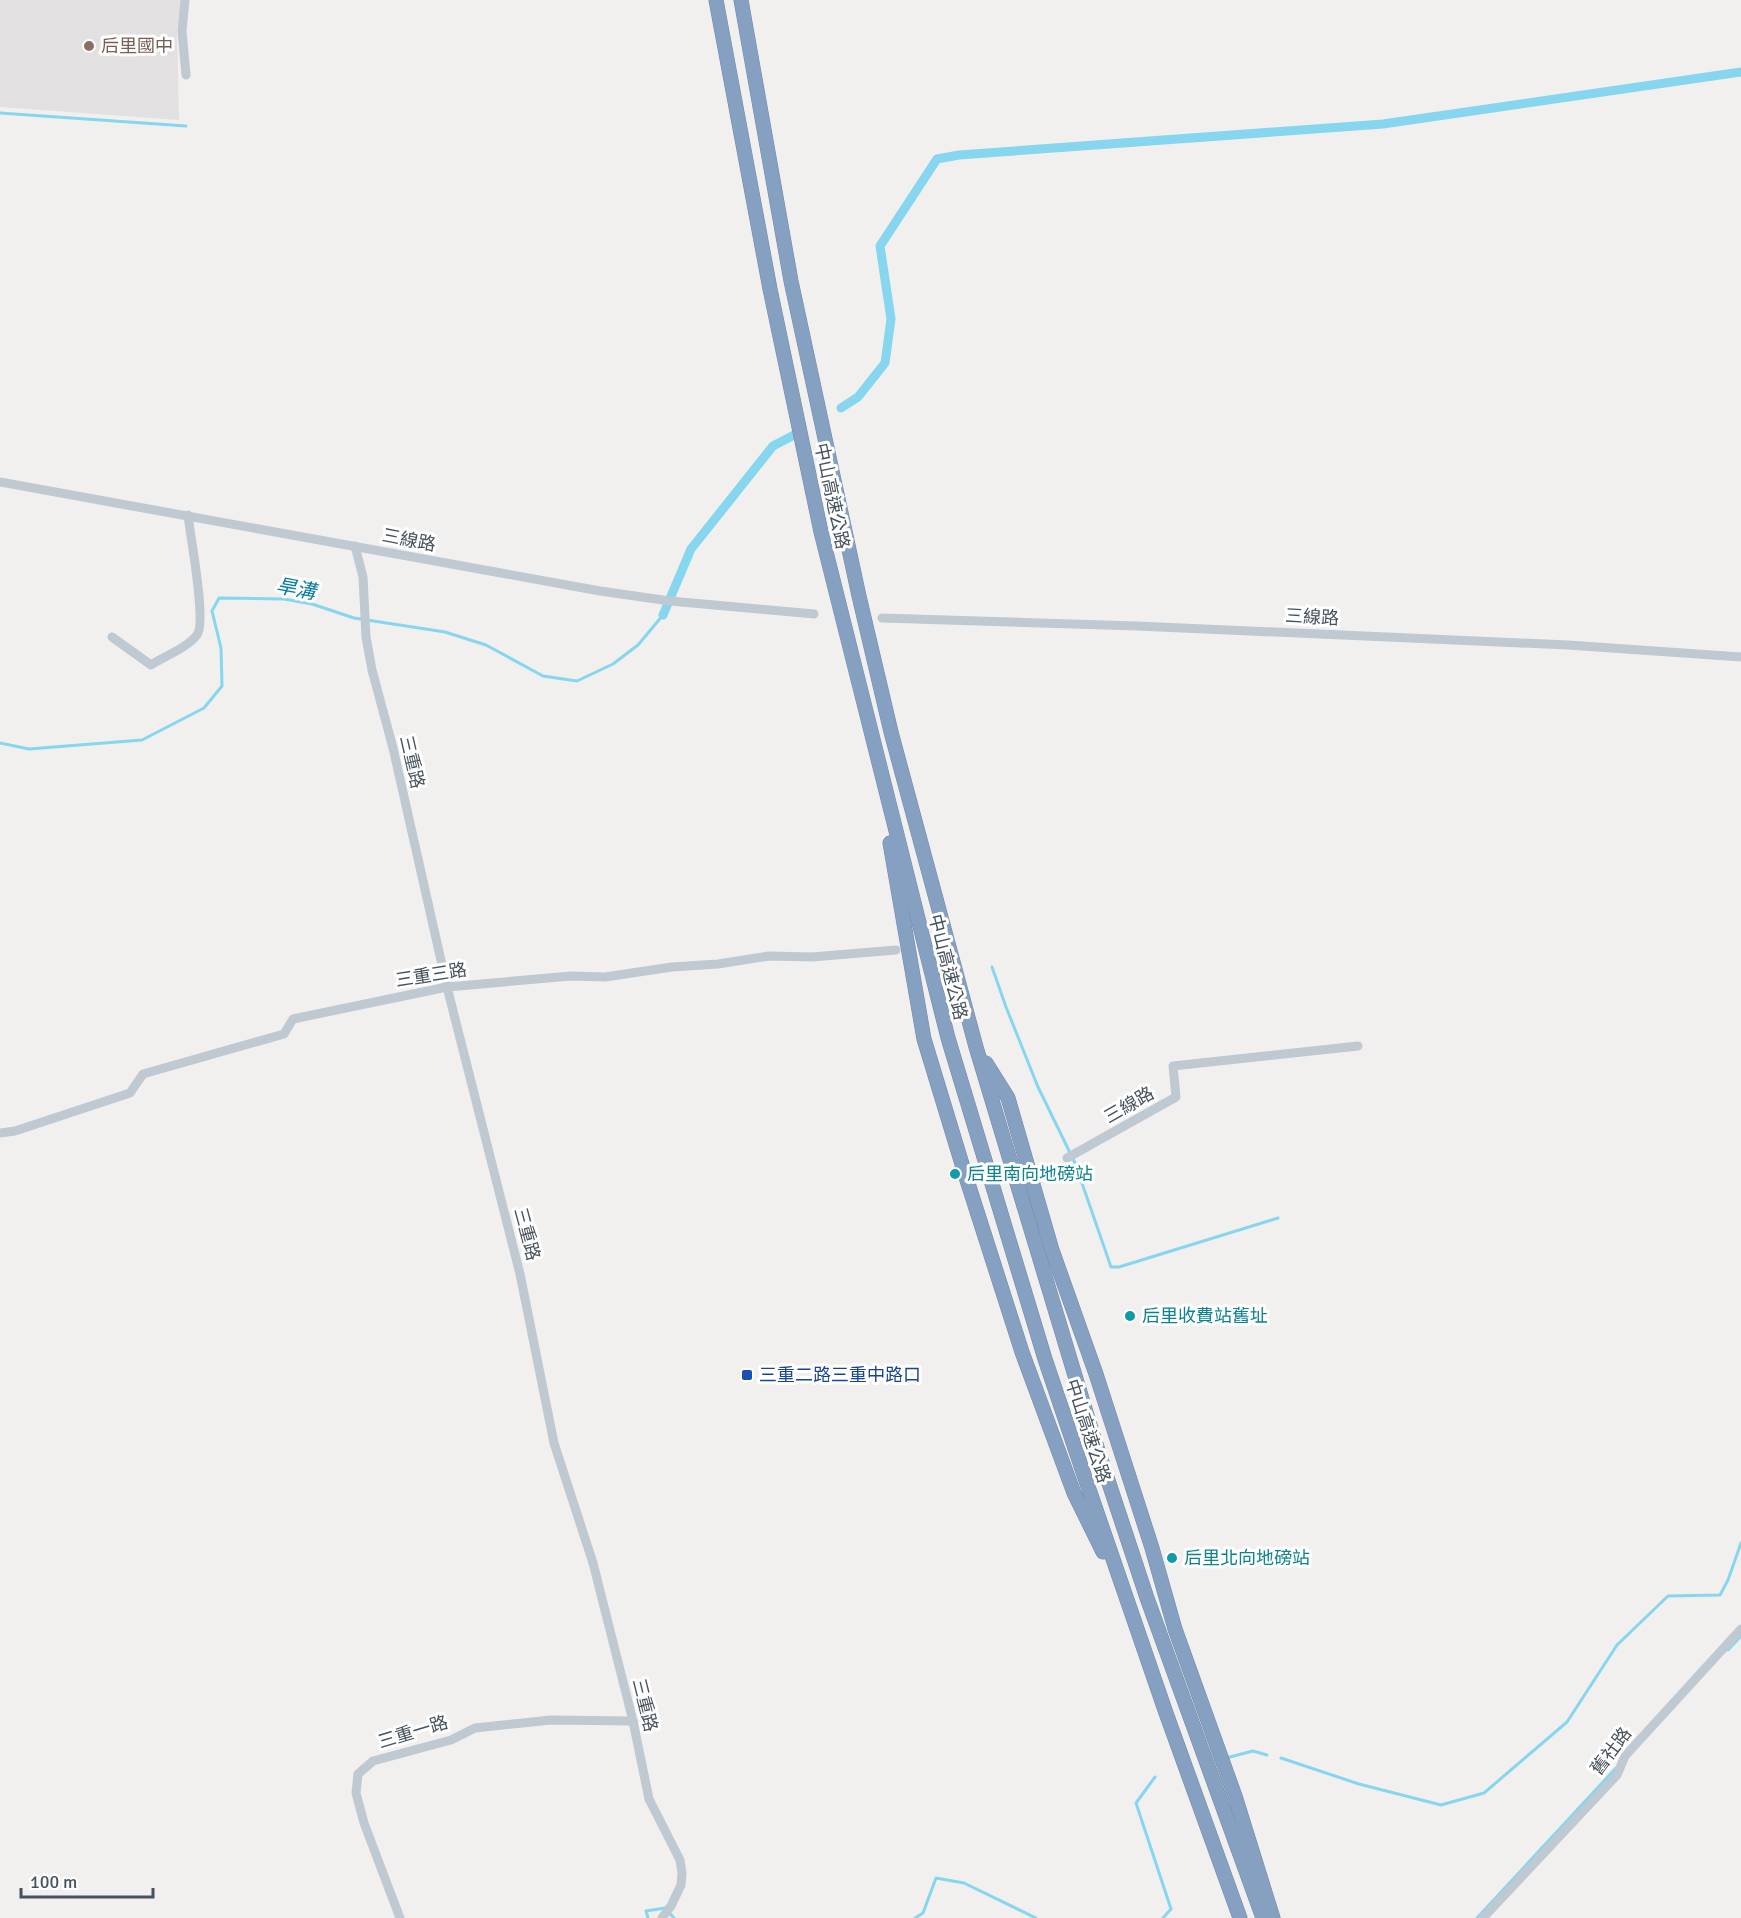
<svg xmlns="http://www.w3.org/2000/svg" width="1741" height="1918" font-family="Signika,'Noto Sans TC',sans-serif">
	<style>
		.education { fill: #e3e0e1 }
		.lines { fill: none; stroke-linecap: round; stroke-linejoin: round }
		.stream { stroke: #87d6ef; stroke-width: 3 }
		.canal { stroke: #87d6ef; stroke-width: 9 }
		.highway-casing { stroke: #708aab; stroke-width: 15 }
		.minor { stroke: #bfc9d2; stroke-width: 9 }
		.highway { stroke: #85a0c0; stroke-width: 14 }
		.education-dot { fill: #8d6e63; stroke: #fff; stroke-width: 2 }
		.culture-dot { fill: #0f9aa8; stroke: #fff; stroke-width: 2 }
		.transit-dot { fill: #1a4fb4; stroke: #fff; stroke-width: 2 }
		.labels { text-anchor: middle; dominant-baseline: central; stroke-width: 6; stroke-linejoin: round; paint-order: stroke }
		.education-label { font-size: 18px; fill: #785e54; stroke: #fff; text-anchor: start }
		.street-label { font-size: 18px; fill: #46525d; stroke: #fff }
		.culture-label { font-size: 18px; fill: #0d838f; stroke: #fff; text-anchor: start }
		.transit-label { font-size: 18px; fill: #164399; stroke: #fff; text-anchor: start }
		.water-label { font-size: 20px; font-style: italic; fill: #087b9f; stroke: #fff }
	</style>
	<rect width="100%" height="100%" fill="#f2efef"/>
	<path class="education" d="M 0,0 L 181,0 L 177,30 L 179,120 L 0,107 Z"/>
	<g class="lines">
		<g class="stream">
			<path d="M 0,113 L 186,126"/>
			<path d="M 0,743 L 29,749 L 142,740 L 204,708 L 222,686 L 221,648 L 212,611 L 219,598 L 284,599 L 312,604 L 354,618 L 445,632 L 486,645 L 543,676 L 577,681 L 613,664 L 638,645 L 663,615"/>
			<path d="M 992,967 L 1006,1007 L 1038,1087 L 1075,1163 L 1111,1267 L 1119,1267 L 1278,1218"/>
			<path d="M 1728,1650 L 1741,1636"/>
			<path d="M 1226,1758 L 1253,1751 L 1267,1755"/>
			<path d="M 1281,1758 L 1359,1784 L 1441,1805 L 1484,1793 L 1567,1722 L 1617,1645 L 1668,1596 L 1720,1595 L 1728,1580 L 1741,1543"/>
			<path d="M 1155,1777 L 1136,1803 L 1171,1909 L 1163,1918"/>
			<path d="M 648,1918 L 646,1911 L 665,1908 L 674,1918"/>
			<path d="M 915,1918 L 923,1913 L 936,1878 L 964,1883 L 1036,1918"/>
			<path d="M 1477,1918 L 1616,1768"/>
		</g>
		<g class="canal">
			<path d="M 841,408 L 858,397 L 885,363 L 891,319 L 880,246 L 937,159 L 959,155 L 1383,124 L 1741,72"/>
			<path d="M 663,615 L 691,549 L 773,446 L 794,435"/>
		</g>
		<defs>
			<g id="highway">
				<path d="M 716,0 L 770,289 L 821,532 L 948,1038 L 1045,1359 L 1082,1469 L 1166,1713 L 1240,1918"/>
				<path d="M 741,0 L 791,281 L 859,596 L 891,732 L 976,1047 L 1092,1432 L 1147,1598 L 1263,1918"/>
				<path d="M 890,843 L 924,1039 L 965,1174 L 1022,1352 L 1074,1493 L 1103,1552"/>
				<path d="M 986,1063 L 1008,1098 L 1052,1250 L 1096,1374 L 1152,1548 L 1175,1629 L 1235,1796 L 1273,1918"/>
			</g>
		</defs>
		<use href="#highway" class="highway-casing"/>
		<g class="minor">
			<path d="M 185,0 L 182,31 L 186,75"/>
			<path d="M 0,482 L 600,591 L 670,601 L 814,614"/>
			<path d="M 355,546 L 363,577 L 366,637 L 372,670 L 393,748 L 447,987 L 520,1274 L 554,1443 L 593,1563 L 633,1721 L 649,1799 L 680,1860 L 682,1873 L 681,1885 L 671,1906 L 662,1918"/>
			<path d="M 882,618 L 1137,626 L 1568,645 L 1741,657"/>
			<path d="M 112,637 L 151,665 C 165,656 187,648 197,635 C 207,622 190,535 188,515"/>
			<path d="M 0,1133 L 15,1131 L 130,1093 L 143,1074 L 284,1034 L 293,1019 L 447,987 L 571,976 L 605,977 L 672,967 L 718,964 L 769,956 L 812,957 L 896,950"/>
			<path d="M 1067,1158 L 1176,1097 L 1173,1066 L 1358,1046"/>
			<path d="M 400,1918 L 364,1823 L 356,1793 L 358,1774 L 373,1761 L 451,1740 L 475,1728 L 551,1720 L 633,1721"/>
			<path d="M 1483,1918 L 1617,1775 L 1625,1756 L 1741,1629"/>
		</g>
		<use href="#highway" class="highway"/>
	</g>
	<circle class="education-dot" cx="89" cy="46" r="6"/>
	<g class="culture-dot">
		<circle cx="955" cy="1174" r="6"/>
		<circle cx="1130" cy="1316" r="6"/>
		<circle cx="1172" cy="1558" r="6"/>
	</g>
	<rect class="transit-dot" x="741" y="1369" width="12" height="12" rx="3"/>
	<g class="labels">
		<g class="education-label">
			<text x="101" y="46">后里國中</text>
		</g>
		<g class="street-label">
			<text transform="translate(832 496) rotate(78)">中山高速公路</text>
			<text transform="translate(409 540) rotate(11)">三線路</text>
			<text transform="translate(1312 617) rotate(3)">三線路</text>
			<text transform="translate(412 762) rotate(77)">三重路</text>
			<text transform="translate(948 967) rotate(76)">中山高速公路</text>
			<text transform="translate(431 975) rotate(-9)">三重三路</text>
			<text transform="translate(1129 1105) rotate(-30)">三線路</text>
			<text transform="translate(527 1234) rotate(75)">三重路</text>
			<text transform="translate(1088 1431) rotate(72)">中山高速公路</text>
			<text transform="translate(645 1705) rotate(76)">三重路</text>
			<text transform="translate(413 1732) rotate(-17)">三重一路</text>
			<text transform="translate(1611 1751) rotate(-53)">舊社路</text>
		</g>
		<g class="culture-label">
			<text x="967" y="1174">后里南向地磅站</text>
			<text x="1142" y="1316">后里收費站舊址</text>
			<text x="1184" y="1558">后里北向地磅站</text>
		</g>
		<g class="transit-label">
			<text x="759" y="1375">三重二路三重中路口</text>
		</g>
		<g class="water-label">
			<text transform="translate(296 589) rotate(10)">旱溝</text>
		</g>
	</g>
	<path d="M21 1888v9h132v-9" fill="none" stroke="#46525d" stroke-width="3"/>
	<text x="30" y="1888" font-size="18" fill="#46525d" stroke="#ffffff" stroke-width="4.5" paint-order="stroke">100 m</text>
</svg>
